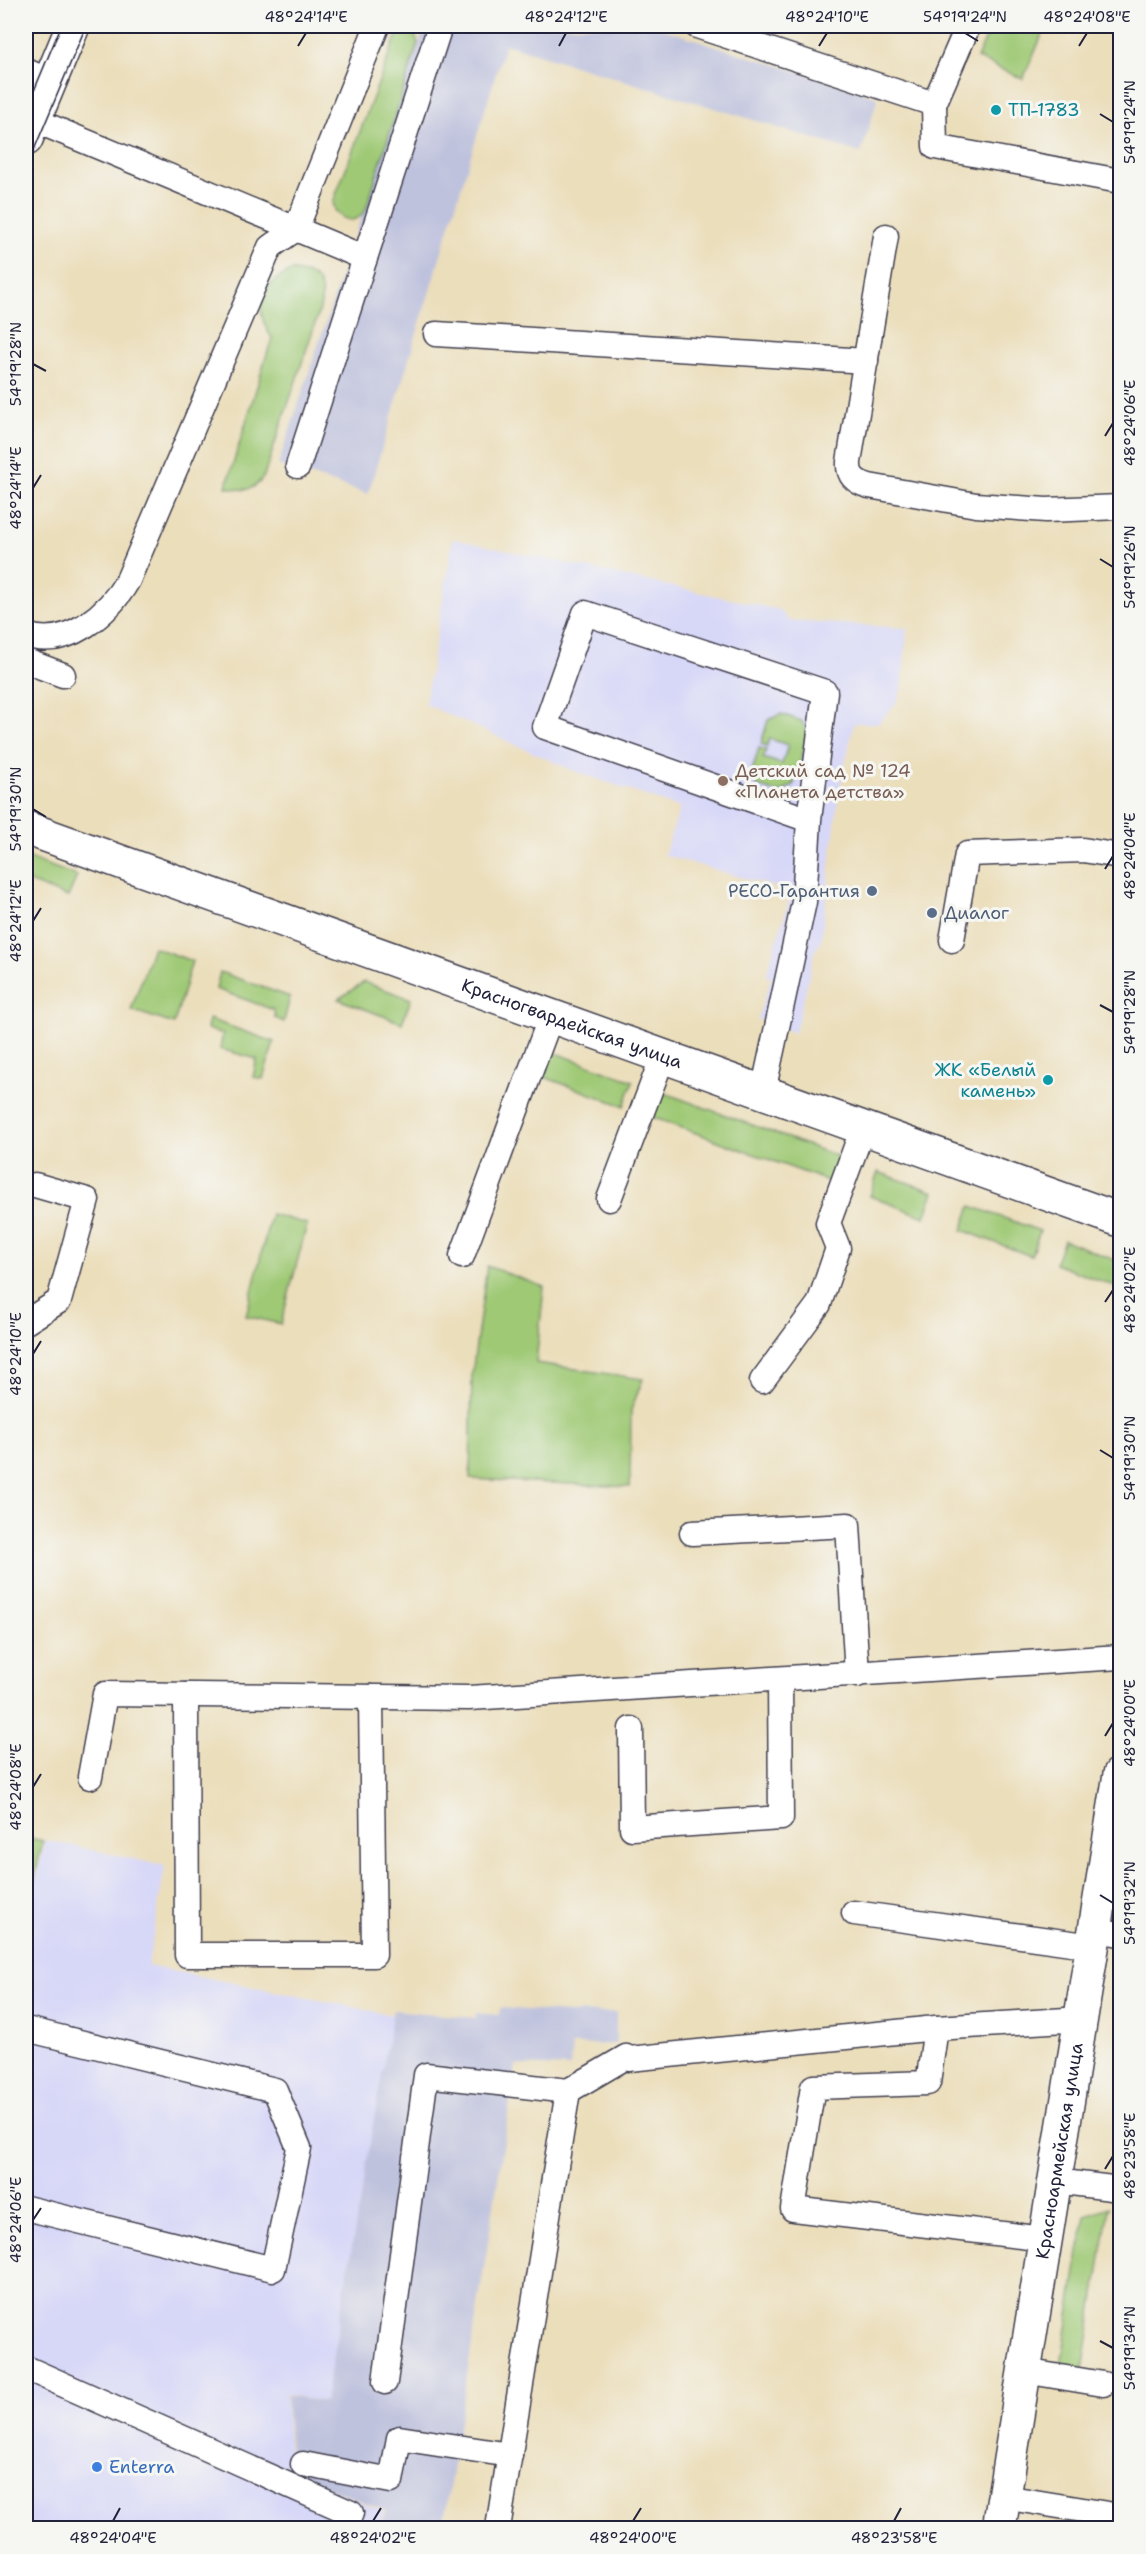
<svg xmlns="http://www.w3.org/2000/svg" width="1146" height="2554" font-family="'Shantell Sans',sans-serif">
	<style>
		.built { fill: #d7d7f8 }
		.industrial { fill: #bfc2dd }
		.green { fill: #9fc975; stroke: #607658; stroke-width: 1.5 }
		.lines { fill: none; stroke-linecap: round; stroke-linejoin: round }
		.lane-casing { stroke: #403e4e; stroke-width: 27 }
		.street-casing { stroke: #403e4e; stroke-width: 36 }
		.secondary-casing { stroke: #403e4e; stroke-width: 36 }
		.lane { stroke: #fff; stroke-width: 24 }
		.street { stroke: #fff; stroke-width: 33 }
		.secondary { stroke: #fff; stroke-width: 33 }
		.tram { stroke: #22223b; stroke-width: 1.5 }
		.ticks { fill: none; stroke: #22223b; stroke-width: 2 }
		.culture-dot { fill: #0f9aa8; stroke: #f6f6f2; stroke-width: 2 }
		.education-dot { fill: #8d6e63; stroke: #f6f6f2; stroke-width: 2 }
		.service-dot { fill: #5c6f8a; stroke: #f6f6f2; stroke-width: 2 }
		.shop-dot { fill: #3f7fe0; stroke: #f6f6f2; stroke-width: 2 }
		.labels { text-anchor: middle; dominant-baseline: central; stroke-width: 6; stroke-linejoin: round; paint-order: stroke }
		.culture-label { font-size: 18px; fill: #0d838f; stroke: #f6f6f2; text-anchor: start }
		.education-label { font-size: 18px; fill: #785e54; stroke: #f6f6f2; text-anchor: start }
		.service-label { font-size: 18px; fill: #4e5e75; stroke: #f6f6f2; text-anchor: end }
		.street-label { font-size: 18px; fill: #22223b; stroke: #f6f6f2 }
		.shop-label { font-size: 18px; fill: #366cbe; stroke: #f6f6f2; text-anchor: start }
		.neatline { fill: none; stroke: #22223b; stroke-width: 2 }
		.ticks-label { font-size: 15px; text-anchor: middle; fill: #22223b }
	</style>
	<rect width="100%" height="100%" fill="#f6f6f2"/>
	<filter id="ink" filterUnits="userSpaceOnUse"><feTurbulence type="fractalNoise" baseFrequency=".0167" numOctaves="2"/><feDisplacementMap in="SourceGraphic" scale="12" xChannelSelector="R" yChannelSelector="G"/><feConvolveMatrix kernelMatrix="1 2 1 2 8 2 1 2 1" color-interpolation-filters="sRGB"/></filter>
	<filter id="wash" filterUnits="userSpaceOnUse"><feTurbulence type="fractalNoise" baseFrequency=".008" numOctaves="4" result="noise"/><feDisplacementMap in="SourceGraphic" scale="24" xChannelSelector="R" yChannelSelector="G"/><feGaussianBlur stdDeviation="1.35" result="paint"/><feColorMatrix in="noise" values="0 0 0 0 0 0 0 0 0 0 0 0 0 0 0 0 0 1.4 0 .05"/><feComposite in="paint" operator="in"/></filter>
	<g filter="url(#wash)">
		<rect width="100%" height="100%" fill="#ebdebb"/>
		<g class="built">
			<path d="M 453,539 L 780,610 L 789,621 L 907,628 L 902,688 L 895,705 L 878,723 L 854,723 L 839,792 L 821,941 L 815,951 L 795,1033 L 757,1019 L 772,977 L 766,975 L 792,892 L 664,855 L 680,808 L 572,770 L 425,704 Z"/>
			<path d="M 45,1840 L 165,1866 L 148,1966 L 393,2015 L 325,2402 L 285,2394 L 291,2472 L 384,2512 L 377,2528 L 26,2528 L 26,1879 L 36,1881 Z"/>
		</g>
		<g class="industrial">
			<path d="M 425,26 L 653,26 L 878,97 L 861,153 L 505,44 L 368,494 L 278,465 Z"/>
			<path d="M 500,2008 L 569,2013 L 616,2012 L 616,2044 L 572,2045 L 570,2067 L 516,2065 L 443,2528 L 379,2528 L 386,2511 L 292,2472 L 286,2395 L 325,2402 L 393,2010 L 476,2018 L 476,2013 L 499,2015 Z"/>
		</g>
		<g class="green">
			<path d="M 991,26 L 1046,26 L 1023,79 L 977,58 Z"/>
			<path d="M 405,30 L 414,33 L 418,43 L 366,209 C 358,223 347,223 336,212 L 333,203 L 335,197 L 396,37 Z"/>
			<path d="M 292,271 C 319,273 325,284 320,309 L 264,476 C 254,492 243,491 226,487 L 272,338 C 253,310 259,284 292,271 Z"/>
			<path d="M 781,714 L 802,721 L 809,735 L 793,786 L 779,793 L 757,786 L 752,771 L 759,748 L 766,750 L 763,758 L 782,764 L 788,745 L 770,739 L 767,746 L 761,744 L 768,720 Z"/>
			<path d="M 26,857 L 77,876 L 68,897 L 26,881 Z"/>
			<path d="M 153,947 L 192,961 L 174,1024 L 131,1010 Z"/>
			<path d="M 220,972 L 290,997 L 284,1022 L 275,1018 L 274,1010 L 216,989 Z"/>
			<path d="M 364,982 L 411,999 L 402,1023 L 338,999 Z"/>
			<path d="M 209,1019 L 274,1042 L 263,1079 L 253,1077 L 257,1059 L 220,1049 L 223,1034 L 207,1029 Z"/>
			<path d="M 553,1052 L 633,1081 L 624,1106 L 544,1077 Z"/>
			<path d="M 662,1092 L 845,1159 L 836,1184 L 652,1117 Z"/>
			<path d="M 878,1172 L 934,1192 L 925,1217 L 870,1196 Z"/>
			<path d="M 971,1206 L 1040,1231 L 1031,1256 L 962,1230 Z"/>
			<path d="M 271,1214 L 307,1224 L 281,1324 L 246,1316 Z"/>
			<path d="M 1064,1240 L 1120,1262 L 1119,1288 L 1055,1264 Z"/>
			<path d="M 487,1266 L 544,1287 L 536,1363 L 643,1379 L 631,1410 L 630,1487 L 470,1479 L 472,1374 Z"/>
			<path d="M 26,1837 L 43,1841 L 34,1880 L 26,1878 Z"/>
			<path d="M 1109,2207 L 1082,2376 L 1060,2372 L 1085,2215 Z"/>
		</g>
	</g>
	<g filter="url(#ink)">
		<g class="lines">
			<defs>
				<g id="lane">
					<path d="M 697,26 L 934,104 L 935,147 L 1120,181"/>
					<path d="M 26,71 L 50,81"/>
					<path d="M 934,104 L 968,26"/>
					<path d="M 34,120 L 296,229 L 377,26"/>
					<path d="M 886,236 L 849,462 C 848,476 855,482 869,486 L 976,505 L 1046,510 L 1120,507"/>
					<path d="M 365,258 L 440,26"/>
					<path d="M 436,334 L 866,361"/>
					<path d="M 26,635 C 67,650 109,613 128,580 L 270,247 L 296,229 L 365,258 L 298,466"/>
					<path d="M 26,661 L 63,675"/>
					<path d="M 952,940 L 967,854 L 1083,850 L 1120,856"/>
					<path d="M 763,1092 L 804,902 L 809,820 L 825,692 L 585,613 L 545,727 L 809,820"/>
					<path d="M 609,1199 L 663,1056"/>
					<path d="M 462,1256 L 551,1016"/>
					<path d="M 26,1322 L 59,1301 L 87,1200 L 35,1185"/>
					<path d="M 762,1381 L 819,1304 L 838,1248 L 828,1223 L 863,1128"/>
					<path d="M 692,1533 L 848,1525 L 857,1675"/>
					<path d="M 186,1695 L 187,1955 L 374,1955 L 371,1697"/>
					<path d="M 631,1729 L 632,1828 L 781,1818 L 780,1679"/>
					<path d="M 90,1777 L 105,1694 L 469,1698 L 1120,1657"/>
					<path d="M 854,1913 L 1093,1946"/>
					<path d="M 1096,1930 L 1120,1934"/>
					<path d="M 936,2028 L 928,2083 L 813,2087 L 793,2209 L 1045,2239"/>
					<path d="M 26,2029 L 275,2090 L 299,2148 L 273,2269 L 26,2208"/>
					<path d="M 1055,2181 L 1120,2189"/>
					<path d="M 26,2368 L 351,2513 L 345,2528"/>
					<path d="M 1024,2371 L 1103,2384"/>
					<path d="M 385,2382 L 426,2075 L 568,2091"/>
					<path d="M 303,2464 L 391,2481 L 399,2438 L 510,2455"/>
					<path d="M 1004,2497 L 1120,2516"/>
					<path d="M 498,2528 L 568,2091 L 626,2057 L 629,2059 L 936,2028 L 1082,2019"/>
				</g>
				<g id="street">
					<path id="s1" d="M 26,828 L 1120,1220"/>
				</g>
				<g id="secondary">
					<path d="M 26,139 L 73,26"/>
					<path id="s2" d="M 999,2528 L 1120,1774"/>
				</g>
			</defs>
			<use href="#lane" class="lane-casing"/>
			<use href="#street" class="street-casing"/>
			<use href="#secondary" class="secondary-casing"/>
			<use href="#lane" class="lane"/>
			<use href="#street" class="street"/>
			<use href="#secondary" class="secondary"/>
			<g class="tram">
				<path d="M 26,110 L 61,26"/>
				<path d="M 26,169 L 86,26"/>
			</g>
		</g>
	</g>
	<path class="ticks" d="M 965,33 L 978,41M 298,46 L 306,33M 559,46 L 566,33M 819,46 L 827,33M 1079,46 L 1087,33M 1100,114 L 1113,122M 33,364 L 46,371M 1105,436 L 1113,423M 33,488 L 41,475M 1100,559 L 1113,567M 33,809 L 46,817M 1105,869 L 1113,856M 33,921 L 41,908M 1100,1005 L 1113,1012M 1105,1302 L 1113,1290M 33,1354 L 41,1341M 1100,1450 L 1113,1458M 1105,1736 L 1113,1723M 33,1787 L 41,1774M 1100,1895 L 1113,1903M 1105,2169 L 1113,2156M 33,2220 L 41,2208M 1100,2341 L 1113,2348M 113,2521 L 120,2508M 373,2521 L 381,2508M 633,2521 L 641,2508M 894,2521 L 901,2508"/>
	<g class="culture-dot">
		<circle cx="996" cy="110" r="6"/>
		<circle cx="1048" cy="1080" r="6"/>
	</g>
	<circle class="education-dot" cx="723" cy="781" r="6"/>
	<g class="service-dot">
		<circle cx="872" cy="891" r="6"/>
		<circle cx="932" cy="913" r="6"/>
	</g>
	<circle class="shop-dot" cx="97" cy="2467" r="6"/>
	<g class="labels">
		<g class="culture-label">
			<text x="1008" y="110">ТП-1783</text>
			<text x="1036" y="1070" text-anchor="end">ЖК «Белый<tspan x="1036" dy="21">камень»</tspan></text>
		</g>
		<g class="education-label">
			<text x="735" y="771">Детский сад № 124<tspan x="735" dy="21">«Планета детства»</tspan></text>
		</g>
		<g class="service-label">
			<text x="860" y="891">РЕСО-Гарантия</text>
			<text x="944" y="913" text-anchor="start">Диалог</text>
		</g>
		<g class="street-label">
			<text stroke="none"><textPath href="#s1" startOffset="580">Красногвардейская улица</textPath></text>
			<text stroke="none"><textPath href="#s2" startOffset="382">Красноармейская улица</textPath></text>
		</g>
		<g class="shop-label">
			<text x="109" y="2467">Enterra</text>
		</g>
	</g>
	<rect width="1146" height="2554" fill="none" stroke="#f6f6f2" stroke-width="66"/>
	<rect x="33" y="33" width="1080" height="2488" class="neatline"/>
	<g class="ticks-label">
		<text x="306" y="22">48°24'14"E</text>
		<text x="566" y="22">48°24'12"E</text>
		<text x="827" y="22">48°24'10"E</text>
		<text x="965" y="22">54°19'24"N</text>
		<text x="1087" y="22">48°24'08"E</text>
		<text transform="translate(1130 122) rotate(-90)" y="5">54°19'24"N</text>
		<text transform="translate(16 364) rotate(-90)" y="5">54°19'28"N</text>
		<text transform="translate(1130 423) rotate(-90)" y="5">48°24'06"E</text>
		<text transform="translate(16 488) rotate(-90)" y="5">48°24'14"E</text>
		<text transform="translate(1130 567) rotate(-90)" y="5">54°19'26"N</text>
		<text transform="translate(16 809) rotate(-90)" y="5">54°19'30"N</text>
		<text transform="translate(1130 856) rotate(-90)" y="5">48°24'04"E</text>
		<text transform="translate(16 921) rotate(-90)" y="5">48°24'12"E</text>
		<text transform="translate(1130 1012) rotate(-90)" y="5">54°19'28"N</text>
		<text transform="translate(1130 1290) rotate(-90)" y="5">48°24'02"E</text>
		<text transform="translate(16 1354) rotate(-90)" y="5">48°24'10"E</text>
		<text transform="translate(1130 1458) rotate(-90)" y="5">54°19'30"N</text>
		<text transform="translate(1130 1723) rotate(-90)" y="5">48°24'00"E</text>
		<text transform="translate(16 1787) rotate(-90)" y="5">48°24'08"E</text>
		<text transform="translate(1130 1903) rotate(-90)" y="5">54°19'32"N</text>
		<text transform="translate(1130 2156) rotate(-90)" y="5">48°23'58"E</text>
		<text transform="translate(16 2220) rotate(-90)" y="5">48°24'06"E</text>
		<text transform="translate(1130 2348) rotate(-90)" y="5">54°19'34"N</text>
		<text x="113" y="2543">48°24'04"E</text>
		<text x="373" y="2543">48°24'02"E</text>
		<text x="633" y="2543">48°24'00"E</text>
		<text x="894" y="2543">48°23'58"E</text>
	</g>
</svg>
